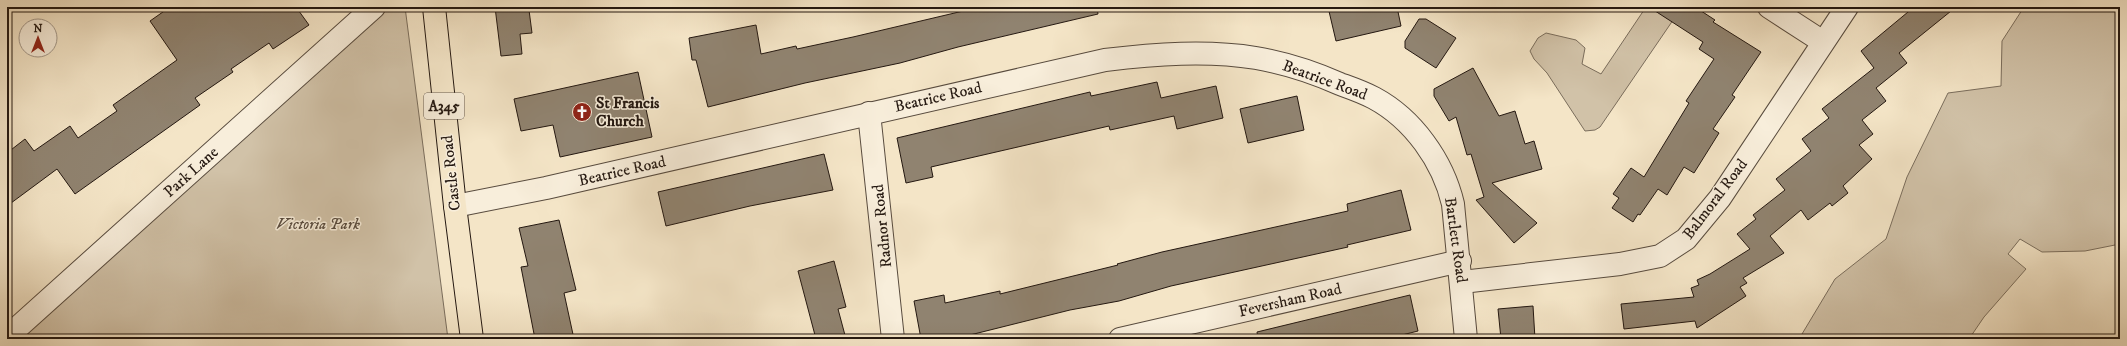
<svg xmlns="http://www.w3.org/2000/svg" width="2127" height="346" font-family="'IM FELL DW Pica',serif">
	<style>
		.green { fill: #d1c2a8; stroke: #7a6d5c }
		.building { fill: #908370; stroke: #241811 }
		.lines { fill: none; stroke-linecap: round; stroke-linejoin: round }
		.minor-casing { stroke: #584b3e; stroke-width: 24 }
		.primary-casing { stroke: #241811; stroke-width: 24 }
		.minor { stroke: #f8eedb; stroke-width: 22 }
		.primary { stroke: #f4e5c7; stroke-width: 22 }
		.labels { text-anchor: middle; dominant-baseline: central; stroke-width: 3; stroke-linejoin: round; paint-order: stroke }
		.shield { fill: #f8eedb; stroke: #64584e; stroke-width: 1 }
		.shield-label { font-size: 15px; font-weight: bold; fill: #241811 }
		.street-label { font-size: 16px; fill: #241811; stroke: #f8eedb }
		.poi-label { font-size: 16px; font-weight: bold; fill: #241811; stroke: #f8eedb; text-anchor: start }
		.park-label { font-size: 16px; font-style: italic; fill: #584b3e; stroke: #f8eedb }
	</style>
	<rect width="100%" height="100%" fill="#f4e5c7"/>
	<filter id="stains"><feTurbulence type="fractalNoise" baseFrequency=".005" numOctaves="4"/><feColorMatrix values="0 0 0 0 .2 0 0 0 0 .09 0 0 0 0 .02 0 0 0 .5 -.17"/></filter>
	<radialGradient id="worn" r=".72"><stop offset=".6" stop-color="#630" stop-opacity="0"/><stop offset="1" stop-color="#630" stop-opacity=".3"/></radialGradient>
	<g class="green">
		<path d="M 388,7 L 405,7 L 448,339 L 19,339 Z"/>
		<path d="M 1646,7 L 1682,7 L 1600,127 L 1595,130 L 1585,131 L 1547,73 L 1534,59 L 1530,51 L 1538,38 L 1546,33 L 1576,40 L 1585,48 L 1582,64 L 1601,74 Z"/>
		<path d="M 2024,7 L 2120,7 L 2120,244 L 2085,251 L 2042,252 L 2020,239 L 2008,254 L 2026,269 L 1984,317 L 1969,339 L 1799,339 L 1835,279 L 1886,239 L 1907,177 L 1948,93 L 2001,86 L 2002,41 Z"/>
	</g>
	<g class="building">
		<path d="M 170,7 L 296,7 L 309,25 L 273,49 L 269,43 L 231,69 L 233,72 L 195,98 L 200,105 L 75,194 L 57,169 L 7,206 L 7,153 L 25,139 L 34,151 L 70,126 L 78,138 L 117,111 L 113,105 L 177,60 L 150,21 Z"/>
		<path d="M 495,7 L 523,7 L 523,10 L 529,10 L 532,33 L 520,34 L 522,54 L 501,56 Z"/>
		<path d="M 980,7 L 1097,7 L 1098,14 L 958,47 L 900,63 L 805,83 L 708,107 L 696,60 L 692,60 L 689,38 L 756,25 L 761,54 L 796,46 L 797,49 L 853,37 Z"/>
		<path d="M 1328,7 L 1397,7 L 1401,26 L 1336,41 Z"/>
		<path d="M 1649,7 L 1695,7 L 1715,20 L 1713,22 L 1761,52 L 1732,95 L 1735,97 L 1713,129 L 1719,133 L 1694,173 L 1684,167 L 1667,195 L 1658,189 L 1640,215 L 1638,214 L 1633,222 L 1612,208 L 1619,198 L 1613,194 L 1631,168 L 1644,177 L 1689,103 L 1686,101 L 1714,59 L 1699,49 L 1703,42 Z"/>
		<path d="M 1914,7 L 1956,7 L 1899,53 L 1907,63 L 1876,88 L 1886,101 L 1862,120 L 1873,134 L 1859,145 L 1872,159 L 1843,186 L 1848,193 L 1832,206 L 1830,203 L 1808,220 L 1801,210 L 1770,236 L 1784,253 L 1743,278 L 1747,283 L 1740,287 L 1746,296 L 1697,328 L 1695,321 L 1624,329 L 1621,304 L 1694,297 L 1691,288 L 1699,285 L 1697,280 L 1710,274 L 1750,249 L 1737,234 L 1756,219 L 1753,215 L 1785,190 L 1776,179 L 1811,151 L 1802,139 L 1829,118 L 1822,109 L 1874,68 L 1861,51 Z"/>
		<path d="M 1419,19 L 1426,19 L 1456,38 L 1436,68 L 1405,48 L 1405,41 Z"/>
		<path d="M 1473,68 L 1499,116 L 1515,111 L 1525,144 L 1534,141 L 1542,169 L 1492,183 L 1537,223 L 1514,243 L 1476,200 L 1484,197 L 1471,154 L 1467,155 L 1456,117 L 1449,121 L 1434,96 L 1434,89 Z"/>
		<path d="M 638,72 L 652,137 L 560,157 L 553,125 L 521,131 L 514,99 Z"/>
		<path d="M 1157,82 L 1161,98 L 1216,86 L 1223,118 L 1177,129 L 1174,116 L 1110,130 L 1109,126 L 931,167 L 933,177 L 906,183 L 897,138 L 1090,92 L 1091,96 Z"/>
		<path d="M 1297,96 L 1304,130 L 1248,143 L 1240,109 Z"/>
		<path d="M 824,154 L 833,190 L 750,206 L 666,226 L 658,192 Z"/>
		<path d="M 1401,190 L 1411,230 L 1347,245 L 1348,247 L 1171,286 L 1119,301 L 1070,310 L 954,339 L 921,339 L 914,301 L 944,295 L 945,303 L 1000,291 L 1000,294 L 1118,265 L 1117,264 L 1162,252 L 1348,211 L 1347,204 Z"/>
		<path d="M 559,220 L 576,290 L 564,293 L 574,339 L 535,339 L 521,267 L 528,266 L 519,228 Z"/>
		<path d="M 834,261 L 846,307 L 838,309 L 846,339 L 816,339 L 798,271 Z"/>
		<path d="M 1410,295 L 1418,331 L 1386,339 L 1258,339 L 1257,332 Z"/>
		<path d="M 1533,306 L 1535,339 L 1501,339 L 1498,309 Z"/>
	</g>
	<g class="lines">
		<defs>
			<g id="minor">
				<path d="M 1769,7 L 1823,42"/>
				<path d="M 869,113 L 893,339"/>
				<path d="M 455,206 L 546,188 L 1105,60 C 1155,54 1207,50 1256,58 C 1285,63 1313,72 1340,84 C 1351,88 1363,92 1374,98 C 1413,119 1443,161 1453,204 L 1466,339"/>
				<path d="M 1462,282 L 1620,264 L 1660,256 L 1686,239 L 1720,198 L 1847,7"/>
				<path d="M 7,337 L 374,7"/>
				<path d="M 1120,339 L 1460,261"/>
			</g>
			<path id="primary" d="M 434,7 L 455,206 L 472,339"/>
		</defs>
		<use href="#minor" class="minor-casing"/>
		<use href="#primary" class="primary-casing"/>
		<use href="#minor" class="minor"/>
		<use href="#primary" class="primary"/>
	</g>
	<defs>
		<symbol id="church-disc" viewBox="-11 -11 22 22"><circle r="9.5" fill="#8f2418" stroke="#f8eedb"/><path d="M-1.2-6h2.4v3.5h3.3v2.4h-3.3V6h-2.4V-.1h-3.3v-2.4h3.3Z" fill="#fff"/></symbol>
	</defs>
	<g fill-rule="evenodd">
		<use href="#church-disc" x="571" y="101" width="22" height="22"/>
	</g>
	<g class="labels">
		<rect class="shield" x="424" y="93" width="40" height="26" rx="3"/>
		<g class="shield-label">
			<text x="444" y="106">A345</text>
		</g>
		<g class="street-label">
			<text transform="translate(1325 80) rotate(20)">Beatrice Road</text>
			<text transform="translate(938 97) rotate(-13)">Beatrice Road</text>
			<text transform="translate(622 171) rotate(-13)">Beatrice Road</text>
			<text transform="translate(191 172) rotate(-42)">Park Lane</text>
			<text transform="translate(451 173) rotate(-96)">Castle Road</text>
			<text transform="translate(1715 199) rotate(-53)">Balmoral Road</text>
			<text transform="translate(882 226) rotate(-96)">Radnor Road</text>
			<text transform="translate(1456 240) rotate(82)">Bartlett Road</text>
			<text transform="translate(1290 300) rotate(-13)">Feversham Road</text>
		</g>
		<g class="poi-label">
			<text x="596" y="103">St Francis<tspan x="596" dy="18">Church</tspan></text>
		</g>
		<g class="park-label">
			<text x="318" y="224">Victoria Park</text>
		</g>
	</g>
	<rect width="2127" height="346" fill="none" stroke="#f4e5c7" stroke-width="24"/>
	<rect x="8" y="8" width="2111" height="330" fill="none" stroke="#241811" stroke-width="2"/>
	<rect x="12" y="12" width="2103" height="322" fill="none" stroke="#241811"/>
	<g transform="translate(38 38)"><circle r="19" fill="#f8eedb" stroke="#a3988a"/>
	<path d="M0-3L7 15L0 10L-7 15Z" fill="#8f2418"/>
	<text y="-6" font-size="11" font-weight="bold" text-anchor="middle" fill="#241811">N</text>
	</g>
	<rect width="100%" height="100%" filter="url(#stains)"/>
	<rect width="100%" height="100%" fill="url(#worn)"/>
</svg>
